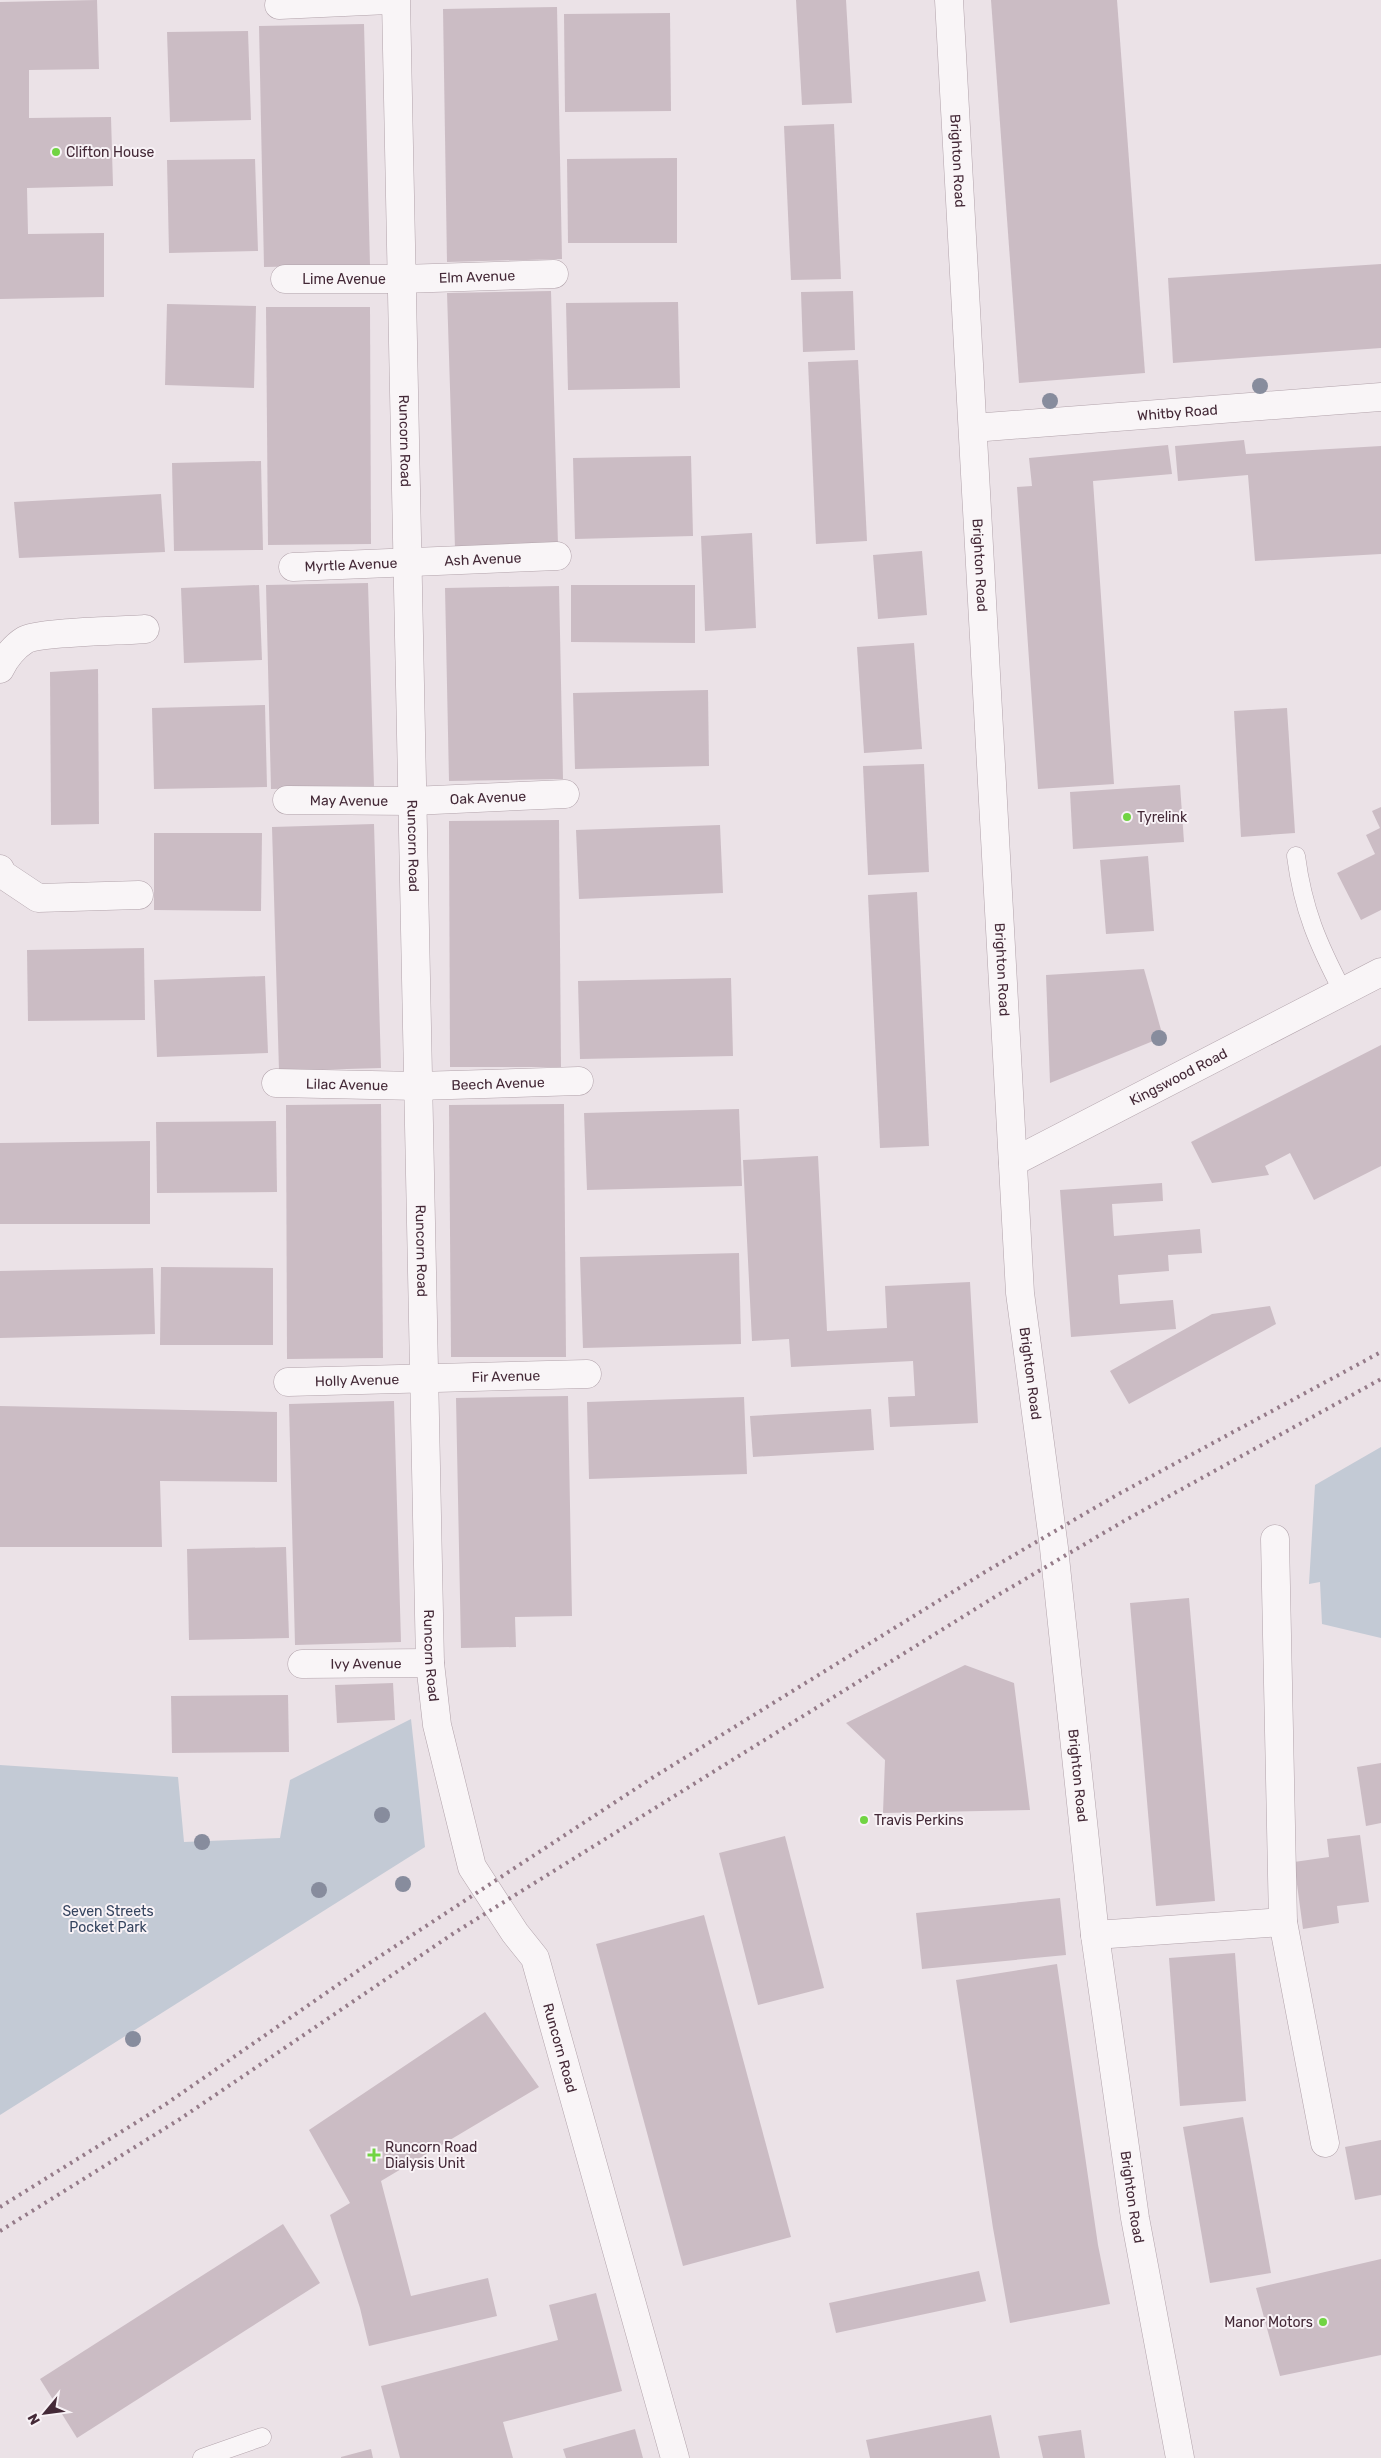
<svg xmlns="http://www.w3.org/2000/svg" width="1381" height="2458" font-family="Rubik,sans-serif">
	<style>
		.green { fill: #c3cad5 }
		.building { fill: #cbbcc4 }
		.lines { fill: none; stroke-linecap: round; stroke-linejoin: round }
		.service-casing { stroke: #b2a3ab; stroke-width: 19 }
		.minor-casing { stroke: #b2a3ab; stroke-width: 29 }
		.tertiary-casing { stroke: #b2a3ab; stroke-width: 29 }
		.service { stroke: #f9f5f7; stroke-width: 18 }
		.minor { stroke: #f9f5f7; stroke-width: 28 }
		.tertiary { stroke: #f9f5f7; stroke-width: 28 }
		.rail { stroke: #957b89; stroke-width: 4; stroke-dasharray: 2.5 5; stroke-linecap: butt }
		.tree { fill: #878c9d }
		.poi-dot { fill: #71d443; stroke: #f8f2f6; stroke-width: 2 }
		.labels { text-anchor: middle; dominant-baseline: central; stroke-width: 4; stroke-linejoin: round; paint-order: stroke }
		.poi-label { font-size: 14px; fill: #442937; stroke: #f8f2f6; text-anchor: start }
		.street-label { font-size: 14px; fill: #442937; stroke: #f8f2f6 }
		.park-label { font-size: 14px; fill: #364560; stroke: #f8f2f6 }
	</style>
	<rect width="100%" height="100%" fill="#ebe2e7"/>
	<g class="green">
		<path d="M 1381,1447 L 1381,1638 L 1322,1624 L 1320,1582 L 1309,1584 L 1315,1485 Z"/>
		<path d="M 411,1719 L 425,1847 L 0,2115 L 0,1765 L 178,1777 L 184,1842 L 280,1838 L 290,1780 Z"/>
	</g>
	<g class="building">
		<path d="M 97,0 L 99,69 L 29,70 L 29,118 L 111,117 L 113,186 L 27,188 L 28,234 L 104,233 L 104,297 L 0,299 L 0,2 Z"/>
		<path d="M 796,0 L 846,0 L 852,103 L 802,105 Z"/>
		<path d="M 991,0 L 1117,0 L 1145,373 L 1019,383 Z"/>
		<path d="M 557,7 L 562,259 L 447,262 L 443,9 Z"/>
		<path d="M 670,13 L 671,111 L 565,112 L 564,14 Z"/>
		<path d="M 364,24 L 370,265 L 264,267 L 259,26 Z"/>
		<path d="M 248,31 L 251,120 L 170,122 L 167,32 Z"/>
		<path d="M 834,124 L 841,279 L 791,280 L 784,126 Z"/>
		<path d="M 677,158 L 677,243 L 568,243 L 567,159 Z"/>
		<path d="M 255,159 L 258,251 L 169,253 L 167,160 Z"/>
		<path d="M 1381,264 L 1381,348 L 1173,363 L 1168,278 Z"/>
		<path d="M 551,291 L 558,545 L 455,548 L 447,293 Z"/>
		<path d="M 853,291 L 855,350 L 803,352 L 801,292 Z"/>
		<path d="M 678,302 L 680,388 L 568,390 L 566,303 Z"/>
		<path d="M 167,304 L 256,306 L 254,388 L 165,385 Z"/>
		<path d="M 266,307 L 370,307 L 371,544 L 268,545 Z"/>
		<path d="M 858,360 L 867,541 L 816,544 L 808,362 Z"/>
		<path d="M 1244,440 L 1246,454 L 1381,446 L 1381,554 L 1255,561 L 1248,475 L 1178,481 L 1175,446 Z"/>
		<path d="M 1168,445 L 1172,474 L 1093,481 L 1114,784 L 1038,789 L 1017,487 L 1032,486 L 1029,458 Z"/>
		<path d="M 691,456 L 693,536 L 575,539 L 573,458 Z"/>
		<path d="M 261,461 L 263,550 L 174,551 L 172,463 Z"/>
		<path d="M 161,494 L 165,552 L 19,558 L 14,502 Z"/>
		<path d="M 752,533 L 756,628 L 705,631 L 701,536 Z"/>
		<path d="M 922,551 L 927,615 L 878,619 L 873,555 Z"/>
		<path d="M 368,583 L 374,787 L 271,789 L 266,585 Z"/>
		<path d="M 259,585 L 262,660 L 184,663 L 181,588 Z"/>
		<path d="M 571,585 L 695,585 L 695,643 L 571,642 Z"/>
		<path d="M 559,586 L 563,779 L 449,781 L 445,588 Z"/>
		<path d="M 914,643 L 922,749 L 864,753 L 857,647 Z"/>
		<path d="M 98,669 L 99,824 L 51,825 L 50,672 Z"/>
		<path d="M 708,690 L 709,766 L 575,769 L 573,693 Z"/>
		<path d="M 265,705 L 267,787 L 154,789 L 152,708 Z"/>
		<path d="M 1287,708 L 1295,833 L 1241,837 L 1234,711 Z"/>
		<path d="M 924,764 L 929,872 L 868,875 L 863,766 Z"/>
		<path d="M 1180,785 L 1184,842 L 1073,849 L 1070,792 Z"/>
		<path d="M 1381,807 L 1381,910 L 1361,920 L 1337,873 L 1375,854 L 1366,835 L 1380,828 L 1372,811 Z"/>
		<path d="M 559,820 L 561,1067 L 450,1067 L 449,821 Z"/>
		<path d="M 374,824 L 381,1068 L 279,1071 L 272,827 Z"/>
		<path d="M 720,825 L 723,893 L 579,899 L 576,830 Z"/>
		<path d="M 154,833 L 262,833 L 261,911 L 154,910 Z"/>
		<path d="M 1148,856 L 1154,931 L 1106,934 L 1100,860 Z"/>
		<path d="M 917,892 L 929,1146 L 880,1148 L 868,895 Z"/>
		<path d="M 144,948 L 145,1020 L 28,1021 L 27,950 Z"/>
		<path d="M 1144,969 L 1163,1037 L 1050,1083 L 1046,975 Z"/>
		<path d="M 265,976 L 268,1053 L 157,1057 L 154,980 Z"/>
		<path d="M 731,978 L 733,1056 L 580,1059 L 578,981 Z"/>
		<path d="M 1381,1045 L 1381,1166 L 1314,1200 L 1290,1153 L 1265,1166 L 1269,1175 L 1212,1183 L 1191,1142 Z"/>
		<path d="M 381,1104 L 383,1358 L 287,1359 L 286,1105 Z"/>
		<path d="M 564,1104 L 566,1357 L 451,1357 L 449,1105 Z"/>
		<path d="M 739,1109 L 742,1186 L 587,1190 L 584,1113 Z"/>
		<path d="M 276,1121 L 277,1192 L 157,1193 L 156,1122 Z"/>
		<path d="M 150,1141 L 150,1224 L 0,1224 L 0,1143 Z"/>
		<path d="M 818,1156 L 827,1331 L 887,1328 L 885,1286 L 970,1282 L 978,1423 L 890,1427 L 888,1397 L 915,1396 L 913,1361 L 791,1367 L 789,1339 L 752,1341 L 743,1160 Z"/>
		<path d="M 1162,1183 L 1163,1201 L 1112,1204 L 1114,1236 L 1200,1229 L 1202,1253 L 1168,1255 L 1169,1271 L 1118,1275 L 1120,1304 L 1173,1300 L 1176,1329 L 1071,1337 L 1060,1190 Z"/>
		<path d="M 739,1253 L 741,1344 L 583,1348 L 580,1257 Z"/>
		<path d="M 161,1267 L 273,1268 L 273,1345 L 160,1345 Z"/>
		<path d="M 153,1268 L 155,1334 L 0,1338 L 0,1271 Z"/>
		<path d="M 1270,1306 L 1276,1324 L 1129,1404 L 1110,1371 L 1212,1314 Z"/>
		<path d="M 568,1396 L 572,1616 L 515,1617 L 516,1647 L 461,1648 L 456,1398 Z"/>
		<path d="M 744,1397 L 747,1474 L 589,1479 L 587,1402 Z"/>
		<path d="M 394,1401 L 401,1642 L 295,1645 L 289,1404 Z"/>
		<path d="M 0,1406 L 277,1412 L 277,1482 L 160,1481 L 162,1547 L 0,1547 Z"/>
		<path d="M 871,1409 L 874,1450 L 753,1457 L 750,1416 Z"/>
		<path d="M 286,1547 L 289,1638 L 189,1640 L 187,1549 Z"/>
		<path d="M 1189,1598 L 1215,1901 L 1156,1906 L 1130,1603 Z"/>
		<path d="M 965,1665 L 1014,1683 L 1030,1810 L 883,1813 L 885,1760 L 846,1723 Z"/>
		<path d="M 393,1683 L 395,1720 L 337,1723 L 335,1685 Z"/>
		<path d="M 288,1695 L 289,1752 L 172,1753 L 171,1696 Z"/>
		<path d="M 1381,1763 L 1381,1823 L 1366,1826 L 1357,1767 Z"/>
		<path d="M 1360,1835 L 1369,1902 L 1337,1906 L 1339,1923 L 1303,1929 L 1294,1862 L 1329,1857 L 1327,1839 Z"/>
		<path d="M 785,1836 L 824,1988 L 758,2005 L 719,1853 Z"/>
		<path d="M 1060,1898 L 1066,1955 L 922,1969 L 916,1913 Z"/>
		<path d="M 704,1915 L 791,2237 L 683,2266 L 596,1944 Z"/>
		<path d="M 1235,1953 L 1246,2101 L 1180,2106 L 1169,1958 Z"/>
		<path d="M 1057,1964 L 1098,2245 L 1110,2304 L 1010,2323 L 993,2228 L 956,1980 Z"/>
		<path d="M 485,2012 L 539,2087 L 381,2181 L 411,2296 L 488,2278 L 497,2316 L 369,2346 L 360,2308 L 330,2215 L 350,2203 L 309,2130 Z"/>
		<path d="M 1243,2117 L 1271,2273 L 1210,2283 L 1183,2127 Z"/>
		<path d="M 1381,2140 L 1381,2195 L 1355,2200 L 1345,2147 Z"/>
		<path d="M 283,2224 L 320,2283 L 77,2438 L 40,2379 Z"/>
		<path d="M 1381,2259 L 1381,2355 L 1280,2376 L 1256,2288 Z"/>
		<path d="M 979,2271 L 986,2301 L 836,2333 L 829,2303 Z"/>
		<path d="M 596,2293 L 622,2391 L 503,2422 L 513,2458 L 400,2458 L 381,2386 L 558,2340 L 549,2305 Z"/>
		<path d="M 991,2415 L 1000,2458 L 870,2458 L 866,2440 Z"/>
		<path d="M 635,2429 L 643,2458 L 566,2458 L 563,2449 Z"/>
		<path d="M 1081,2430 L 1085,2458 L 1043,2458 L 1038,2436 Z"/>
		<path d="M 371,2449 L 373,2458 L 341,2458 L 341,2457 Z"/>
	</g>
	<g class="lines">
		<defs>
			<g id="service">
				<path d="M 1296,856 C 1303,910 1318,944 1343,992"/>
				<path d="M 202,2458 L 262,2437"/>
			</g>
			<g id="minor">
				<path id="s1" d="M 396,0 L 430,1663 L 437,1725 L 472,1867 L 515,1933 L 535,1958 L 675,2458"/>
				<path d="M 279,5 L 388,0"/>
				<path id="s2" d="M 285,279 L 402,279 L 554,274"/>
				<path id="s3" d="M 973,428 L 1381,397"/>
				<path id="s4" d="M 293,567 L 557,556"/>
				<path d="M 0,669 C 5,658 15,646 25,640 C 38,632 124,631 145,629"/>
				<path id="s5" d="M 287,800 L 412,801 L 565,794"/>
				<path d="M 0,869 L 2,874 L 38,898 L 139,895"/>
				<path id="s6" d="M 276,1083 L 418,1086 L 579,1081"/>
				<path id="s7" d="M 1013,1162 L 1381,972"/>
				<path id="s8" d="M 288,1382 L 587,1374"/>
				<path d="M 1275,1539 L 1283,1922 L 1325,2143"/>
				<path id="s9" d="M 302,1664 L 430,1663"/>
				<path d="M 1095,1935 L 1283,1922"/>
			</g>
			<g id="tertiary">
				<path id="s10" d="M 949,0 L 1020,1293 L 1054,1548 L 1095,1935 L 1135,2218 L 1180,2458"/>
			</g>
		</defs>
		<use href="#service" class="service-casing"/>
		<use href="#minor" class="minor-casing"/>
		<use href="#tertiary" class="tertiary-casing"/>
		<use href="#service" class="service"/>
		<use href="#minor" class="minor"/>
		<use href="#tertiary" class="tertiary"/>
		<g class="rail">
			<path d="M 0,2207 L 166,2104 L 362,1968 L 652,1778 L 985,1572 L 1115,1496 L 1381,1352"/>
			<path d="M 0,2231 L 180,2119 L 454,1933 L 993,1598 L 1124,1521 L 1381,1379"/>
		</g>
	</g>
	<g class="tree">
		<circle cx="1260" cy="386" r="8"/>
		<circle cx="1050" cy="401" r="8"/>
		<circle cx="1159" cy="1038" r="8"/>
		<circle cx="382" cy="1815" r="8"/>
		<circle cx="202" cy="1842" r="8"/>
		<circle cx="403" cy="1884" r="8"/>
		<circle cx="319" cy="1890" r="8"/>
		<circle cx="133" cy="2039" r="8"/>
	</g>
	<g class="poi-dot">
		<circle cx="56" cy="152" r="5"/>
		<circle cx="1127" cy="817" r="5"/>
		<circle cx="864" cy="1820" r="5"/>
		<path d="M371.5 2147.5h5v5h5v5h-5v5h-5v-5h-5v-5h5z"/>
		<circle cx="1323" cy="2322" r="5"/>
	</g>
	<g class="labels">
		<g class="poi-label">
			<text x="66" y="152">Clifton House</text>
			<text x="1137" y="817">Tyrelink</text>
			<text x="874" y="1820">Travis Perkins</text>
			<text x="385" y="2147">Runcorn Road<tspan x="385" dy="16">Dialysis Unit</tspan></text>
			<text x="1313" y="2322" text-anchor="end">Manor Motors</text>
		</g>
		<g class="street-label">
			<text stroke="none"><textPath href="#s10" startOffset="161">Brighton Road</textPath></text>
			<text stroke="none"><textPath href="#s2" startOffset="192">Elm Avenue</textPath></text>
			<text stroke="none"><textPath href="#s2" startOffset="59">Lime Avenue</textPath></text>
			<text stroke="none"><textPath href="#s3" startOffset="205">Whitby Road</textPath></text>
			<text stroke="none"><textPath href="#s1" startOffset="441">Runcorn Road</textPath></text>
			<text stroke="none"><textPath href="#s4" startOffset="190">Ash Avenue</textPath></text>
			<text stroke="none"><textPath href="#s4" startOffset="58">Myrtle Avenue</textPath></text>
			<text stroke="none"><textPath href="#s10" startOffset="566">Brighton Road</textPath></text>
			<text stroke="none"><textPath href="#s5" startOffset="201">Oak Avenue</textPath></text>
			<text stroke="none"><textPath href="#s5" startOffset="62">May Avenue</textPath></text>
			<text stroke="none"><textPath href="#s1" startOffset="846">Runcorn Road</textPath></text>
			<text stroke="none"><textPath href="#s10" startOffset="971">Brighton Road</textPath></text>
			<text stroke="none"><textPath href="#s7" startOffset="186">Kingswood Road</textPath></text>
			<text stroke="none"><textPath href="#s6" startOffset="222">Beech Avenue</textPath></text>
			<text stroke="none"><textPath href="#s6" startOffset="71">Lilac Avenue</textPath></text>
			<text stroke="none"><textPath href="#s1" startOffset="1251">Runcorn Road</textPath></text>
			<text stroke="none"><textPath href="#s10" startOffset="1376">Brighton Road</textPath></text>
			<text stroke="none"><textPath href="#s8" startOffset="218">Fir Avenue</textPath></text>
			<text stroke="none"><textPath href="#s8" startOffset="69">Holly Avenue</textPath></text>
			<text stroke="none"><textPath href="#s1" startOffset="1656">Runcorn Road</textPath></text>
			<text stroke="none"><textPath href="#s9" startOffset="64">Ivy Avenue</textPath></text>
			<text stroke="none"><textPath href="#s10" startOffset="1781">Brighton Road</textPath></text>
			<text stroke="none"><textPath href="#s1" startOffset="2076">Runcorn Road</textPath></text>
			<text stroke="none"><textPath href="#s10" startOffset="2206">Brighton Road</textPath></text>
		</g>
		<g class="park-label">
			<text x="108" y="1911">Seven Streets<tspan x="108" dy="16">Pocket Park</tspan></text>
		</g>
	</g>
	<g transform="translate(45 2413) rotate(241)" stroke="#f8f2f6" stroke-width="4" paint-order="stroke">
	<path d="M0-4L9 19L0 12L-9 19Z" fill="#442937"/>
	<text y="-8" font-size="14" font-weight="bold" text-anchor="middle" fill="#442937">N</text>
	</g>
</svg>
